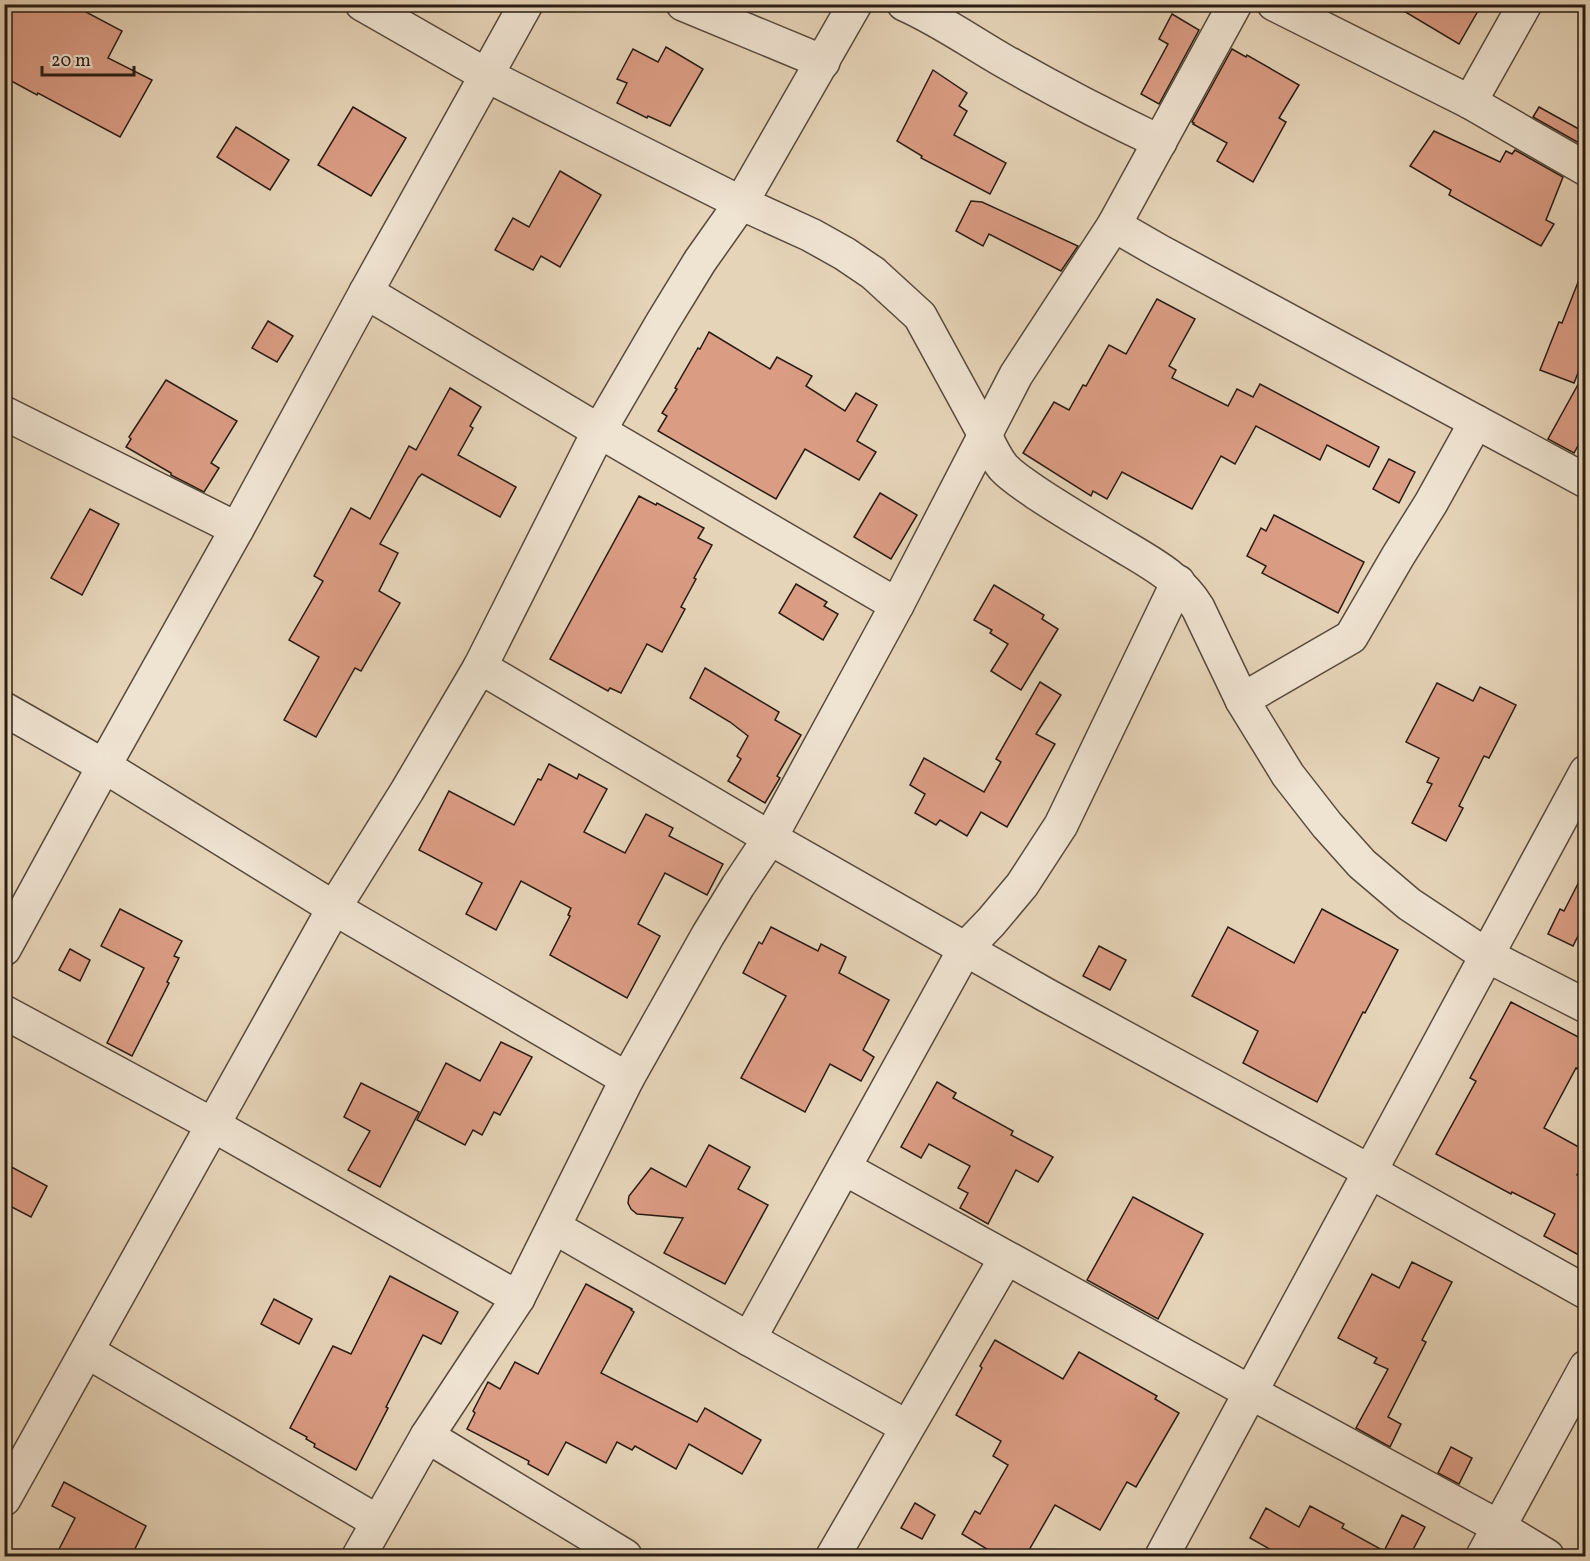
<svg xmlns="http://www.w3.org/2000/svg" width="1590" height="1561" font-family="Vollkorn,serif">
	<style>
		.building { fill: #db9c84; stroke: #291c13; stroke-width: 1.5 }
		.lines { fill: none; stroke-linecap: round; stroke-linejoin: round }
		.minor-casing { stroke: #584a3c; stroke-width: 36 }
		.minor { stroke: #efe3d1; stroke-width: 33 }
	</style>
	<rect width="100%" height="100%" fill="#e6d4b8"/>
	<filter id="stains"><feTurbulence type="fractalNoise" baseFrequency=".00333" numOctaves="4"/><feColorMatrix values="0 0 0 0 .2 0 0 0 0 .09 0 0 0 0 .02 0 0 0 .5 -.17"/></filter>
	<radialGradient id="worn" r=".72"><stop offset=".6" stop-color="#630" stop-opacity="0"/><stop offset="1" stop-color="#630" stop-opacity=".3"/></radialGradient>
	<g class="building">
		<path d="M 4,4 L 71,4 L 122,31 L 108,58 L 152,80 L 120,137 L 38,93 L 37,95 L 4,77 Z"/>
		<path d="M 1392,4 L 1482,4 L 1459,44 Z"/>
		<path d="M 1172,14 L 1199,30 L 1159,104 L 1141,94 L 1168,44 L 1159,39 Z"/>
		<path d="M 666,47 L 703,69 L 670,126 L 648,116 L 647,118 L 617,103 L 627,83 L 617,79 L 633,49 L 658,62 Z"/>
		<path d="M 1232,49 L 1246,57 L 1247,55 L 1299,85 L 1279,118 L 1286,122 L 1253,182 L 1217,161 L 1227,143 L 1193,124 L 1194,123 L 1192,122 Z"/>
		<path d="M 933,70 L 967,93 L 959,106 L 967,111 L 954,135 L 1006,163 L 990,194 L 921,158 L 922,156 L 897,141 Z"/>
		<path d="M 353,107 L 406,138 L 371,196 L 318,165 Z"/>
		<path d="M 1539,107 L 1586,133 L 1586,147 L 1533,117 Z"/>
		<path d="M 236,127 L 289,160 L 270,190 L 217,157 Z"/>
		<path d="M 1434,131 L 1500,162 L 1506,151 L 1512,154 L 1515,150 L 1563,177 L 1546,220 L 1554,224 L 1541,246 L 1449,195 L 1451,190 L 1410,166 Z"/>
		<path d="M 560,171 L 601,195 L 560,267 L 541,256 L 533,270 L 495,250 L 513,218 L 529,227 Z"/>
		<path d="M 971,201 L 982,202 L 1078,246 L 1061,271 L 989,234 L 983,246 L 956,231 Z"/>
		<path d="M 1584,267 L 1586,268 L 1586,353 L 1574,383 L 1540,370 L 1559,322 L 1562,323 Z"/>
		<path d="M 1157,299 L 1195,319 L 1169,366 L 1176,370 L 1172,378 L 1228,406 L 1237,389 L 1253,397 L 1260,384 L 1379,447 L 1369,467 L 1327,445 L 1320,460 L 1256,426 L 1235,464 L 1221,456 L 1192,509 L 1122,472 L 1107,499 L 1093,491 L 1091,496 L 1023,453 L 1054,402 L 1069,410 L 1083,385 L 1086,386 L 1109,345 L 1126,354 Z"/>
		<path d="M 268,321 L 293,336 L 277,362 L 252,348 Z"/>
		<path d="M 709,332 L 770,369 L 777,357 L 812,376 L 806,386 L 845,411 L 856,393 L 877,405 L 857,441 L 876,452 L 859,480 L 805,449 L 776,499 L 658,431 L 667,416 L 662,413 L 677,389 L 675,388 L 698,348 L 700,349 Z"/>
		<path d="M 1586,370 L 1586,431 L 1574,453 L 1548,439 Z"/>
		<path d="M 166,380 L 237,421 L 211,463 L 219,468 L 204,492 L 171,475 L 171,473 L 126,447 L 131,439 L 129,437 Z"/>
		<path d="M 450,388 L 481,407 L 470,426 L 473,428 L 458,455 L 516,487 L 500,517 L 422,474 L 418,478 L 380,544 L 398,553 L 379,591 L 400,603 L 361,671 L 355,668 L 316,737 L 284,720 L 319,657 L 289,640 L 323,581 L 314,576 L 351,508 L 370,519 L 409,446 L 416,450 Z"/>
		<path d="M 1389,459 L 1415,472 L 1399,503 L 1373,489 Z"/>
		<path d="M 880,493 L 917,515 L 891,559 L 854,537 Z"/>
		<path d="M 639,496 L 656,505 L 657,503 L 704,528 L 698,538 L 712,545 L 694,578 L 696,579 L 681,607 L 685,609 L 662,652 L 647,644 L 621,693 L 610,688 L 608,691 L 550,659 Z"/>
		<path d="M 90,509 L 119,524 L 82,595 L 51,578 Z"/>
		<path d="M 1274,515 L 1364,562 L 1338,613 L 1262,573 L 1266,566 L 1247,556 L 1261,528 L 1266,531 Z"/>
		<path d="M 796,584 L 827,602 L 824,606 L 838,614 L 823,640 L 779,613 Z"/>
		<path d="M 994,585 L 1044,615 L 1042,619 L 1058,629 L 1021,690 L 991,671 L 1008,644 L 990,633 L 992,630 L 974,620 Z"/>
		<path d="M 705,668 L 779,712 L 775,720 L 801,735 L 777,776 L 780,778 L 765,803 L 728,781 L 741,759 L 737,756 L 748,736 L 730,722 L 690,698 Z"/>
		<path d="M 1040,682 L 1061,695 L 1036,734 L 1055,744 L 1007,827 L 981,812 L 967,836 L 940,820 L 936,825 L 915,813 L 925,794 L 910,785 L 924,758 L 984,792 L 1001,762 L 996,759 Z"/>
		<path d="M 1437,683 L 1473,701 L 1480,687 L 1516,705 L 1489,758 L 1484,756 L 1459,806 L 1463,808 L 1446,841 L 1412,823 L 1432,784 L 1427,782 L 1439,758 L 1406,742 Z"/>
		<path d="M 549,764 L 577,779 L 579,774 L 607,789 L 584,832 L 625,853 L 646,814 L 673,828 L 669,836 L 723,864 L 707,895 L 665,873 L 638,924 L 660,936 L 627,998 L 550,955 L 570,916 L 568,915 L 571,908 L 521,881 L 496,930 L 466,914 L 482,883 L 419,850 L 449,791 L 514,825 L 538,779 L 541,780 Z"/>
		<path d="M 1586,868 L 1586,920 L 1573,946 L 1548,934 L 1560,909 L 1564,911 Z"/>
		<path d="M 120,909 L 182,941 L 174,956 L 179,958 L 167,982 L 169,983 L 132,1056 L 107,1043 L 144,968 L 101,946 Z"/>
		<path d="M 1322,909 L 1398,950 L 1365,1013 L 1363,1012 L 1317,1102 L 1243,1063 L 1258,1031 L 1192,996 L 1228,927 L 1294,963 Z"/>
		<path d="M 771,927 L 818,951 L 821,944 L 846,957 L 839,973 L 889,1000 L 863,1050 L 874,1057 L 861,1081 L 830,1064 L 805,1112 L 741,1078 L 786,996 L 743,973 L 759,942 L 762,944 Z"/>
		<path d="M 1099,946 L 1126,960 L 1110,990 L 1083,976 Z"/>
		<path d="M 70,949 L 90,960 L 80,981 L 59,970 Z"/>
		<path d="M 1511,1002 L 1586,1041 L 1586,1054 L 1577,1069 L 1576,1068 L 1544,1128 L 1586,1151 L 1586,1158 L 1577,1175 L 1586,1179 L 1586,1259 L 1544,1236 L 1555,1214 L 1512,1192 L 1511,1194 L 1436,1154 L 1476,1081 L 1470,1078 Z"/>
		<path d="M 501,1042 L 532,1057 L 500,1115 L 494,1112 L 482,1135 L 473,1130 L 465,1145 L 417,1120 L 446,1063 L 480,1081 Z"/>
		<path d="M 937,1082 L 956,1093 L 953,1098 L 1013,1131 L 1011,1135 L 1053,1157 L 1038,1182 L 1016,1170 L 988,1224 L 960,1208 L 968,1193 L 958,1188 L 970,1166 L 929,1144 L 921,1158 L 901,1147 Z"/>
		<path d="M 361,1083 L 419,1112 L 380,1187 L 348,1170 L 370,1131 L 344,1117 Z"/>
		<path d="M 709,1145 L 750,1167 L 738,1189 L 768,1205 L 725,1284 L 664,1253 L 683,1218 L 637,1214 L 631,1209 L 628,1203 L 629,1196 L 651,1168 L 686,1187 Z"/>
		<path d="M 4,1163 L 47,1186 L 31,1217 L 4,1203 Z"/>
		<path d="M 1133,1197 L 1203,1234 L 1158,1319 L 1087,1280 Z"/>
		<path d="M 1412,1262 L 1452,1282 L 1422,1340 L 1426,1342 L 1388,1417 L 1401,1424 L 1390,1447 L 1356,1428 L 1388,1369 L 1374,1363 L 1377,1358 L 1338,1338 L 1372,1274 L 1399,1288 Z"/>
		<path d="M 390,1276 L 458,1312 L 441,1344 L 423,1335 L 386,1407 L 388,1408 L 356,1470 L 314,1447 L 315,1444 L 306,1439 L 307,1437 L 290,1428 L 333,1346 L 351,1354 Z"/>
		<path d="M 586,1284 L 632,1309 L 631,1310 L 634,1312 L 601,1373 L 697,1422 L 705,1408 L 761,1440 L 742,1474 L 689,1444 L 676,1469 L 635,1446 L 632,1450 L 617,1442 L 606,1463 L 566,1442 L 548,1475 L 528,1464 L 529,1461 L 467,1429 L 475,1413 L 473,1411 L 488,1382 L 500,1389 L 515,1362 L 538,1374 Z"/>
		<path d="M 274,1299 L 312,1319 L 299,1344 L 261,1324 Z"/>
		<path d="M 995,1340 L 1063,1379 L 1079,1352 L 1157,1396 L 1155,1399 L 1179,1413 L 1136,1487 L 1127,1482 L 1100,1530 L 1055,1505 L 1025,1557 L 1000,1557 L 962,1534 L 975,1511 L 980,1514 L 1008,1465 L 993,1456 L 1001,1441 L 956,1415 L 982,1368 L 980,1366 Z"/>
		<path d="M 1451,1447 L 1472,1458 L 1459,1484 L 1438,1473 Z"/>
		<path d="M 64,1482 L 146,1526 L 131,1557 L 55,1557 L 75,1518 L 52,1506 Z"/>
		<path d="M 915,1503 L 935,1515 L 922,1539 L 901,1528 Z"/>
		<path d="M 1310,1506 L 1344,1524 L 1342,1528 L 1384,1551 L 1402,1515 L 1425,1527 L 1409,1557 L 1284,1557 L 1250,1538 L 1266,1508 L 1299,1527 Z"/>
	</g>
	<g class="lines">
		<defs>
			<g id="minor">
				<path d="M 362,4 L 486,75 L 741,203 L 811,235 L 845,254 L 873,273 L 920,316 L 985,435 C 990,446 995,457 1003,467 C 1012,477 1024,484 1035,492 C 1063,511 1093,528 1121,545 C 1151,563 1180,578 1198,608 L 1242,700 L 1288,775 L 1327,825 L 1362,864 L 1409,904 L 1486,955 L 1586,1006"/>
				<path d="M 683,4 L 823,62"/>
				<path d="M 904,4 C 940,20 971,42 1004,61 C 1055,90 1107,117 1160,142"/>
				<path d="M 1274,4 L 1470,102 L 1586,169"/>
				<path d="M 1470,102 L 1525,4"/>
				<path d="M 1114,225 L 1159,251 L 1586,481"/>
				<path d="M 366,292 L 599,431 L 897,605"/>
				<path d="M 4,413 L 237,529"/>
				<path d="M 480,667 L 770,838 L 1046,995 L 1369,1171 L 1586,1292"/>
				<path d="M 1242,700 L 1351,637 L 1398,556 L 1431,503 L 1476,422"/>
				<path d="M 4,709 L 104,766 L 334,908 L 627,1079"/>
				<path d="M 4,949 L 104,766 L 237,529 L 366,292 L 526,4"/>
				<path d="M 4,1012 L 213,1125 L 518,1298"/>
				<path d="M 844,1168 L 1250,1392 L 1499,1527 L 1547,1556"/>
				<path d="M 554,1227 L 749,1339 L 907,1427"/>
				<path d="M 749,1339 L 965,949 L 991,922 L 1022,885 L 1061,825 L 1178,582"/>
				<path d="M 88,1352 L 378,1522"/>
				<path d="M 427,1436 L 625,1556"/>
				<path d="M 4,1499 L 334,908 L 407,791 L 480,667 L 599,431 L 662,323 L 700,261 L 741,203 L 855,4"/>
				<path d="M 359,1556 L 427,1436 L 518,1298 L 627,1079 L 708,935 L 738,886 L 770,838 L 897,605 L 1016,375 L 1114,225 L 1235,4"/>
				<path d="M 833,1556 L 1006,1258"/>
				<path d="M 1162,1556 L 1586,772"/>
				<path d="M 1483,1556 L 1586,1367"/>
			</g>
		</defs>
		<use href="#minor" class="minor-casing"/>
		<use href="#minor" class="minor"/>
	</g>
	<rect width="1590" height="1561" fill="none" stroke="#e6d4b8" stroke-width="24"/>
	<rect x="6" y="6" width="1578" height="1549" fill="none" stroke="#291c13" stroke-width="3"/>
	<rect x="12" y="12" width="1566" height="1537" fill="none" stroke="#291c13" stroke-width="1.5"/>
	<path d="M42 66v9h92v-9" fill="none" stroke="#291c13" stroke-width="3"/>
	<text x="51" y="66" font-size="18" fill="#291c13" stroke="#efe3d1" stroke-width="4.5" paint-order="stroke">20 m</text>
	<rect width="100%" height="100%" filter="url(#stains)"/>
	<rect width="100%" height="100%" fill="url(#worn)"/>
</svg>
